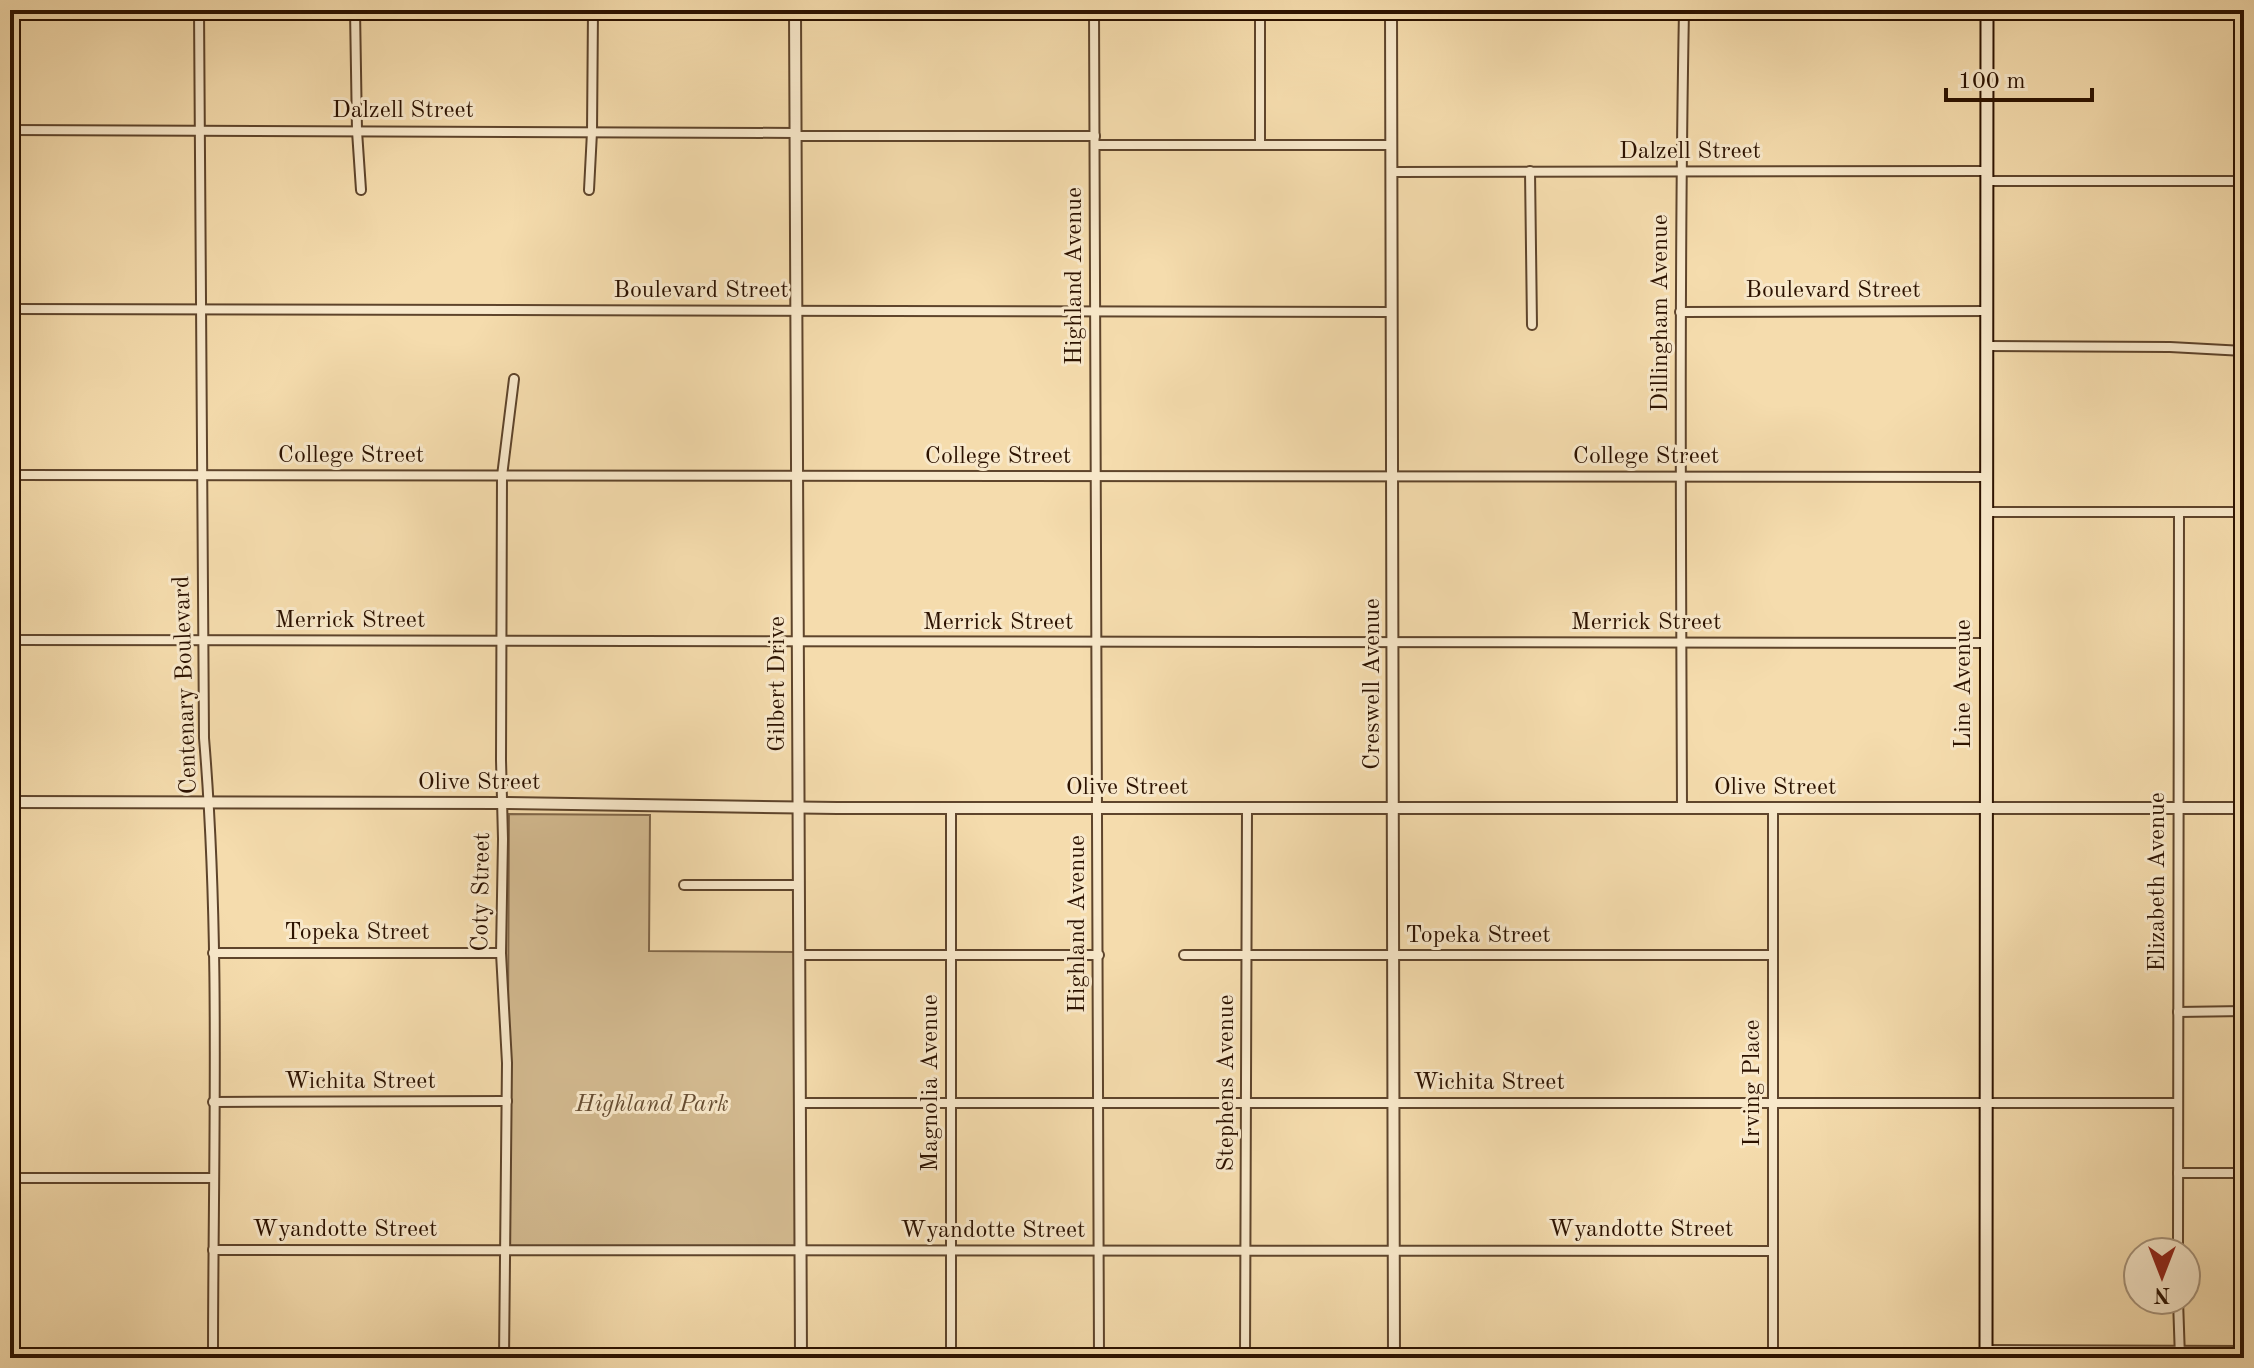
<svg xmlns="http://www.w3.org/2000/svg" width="2254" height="1368" font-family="'Old Standard TT',serif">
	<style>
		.green { fill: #d3ba90; stroke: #806648; stroke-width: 2 }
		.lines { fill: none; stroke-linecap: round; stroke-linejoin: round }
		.minor-casing { stroke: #5e442b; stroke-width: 12 }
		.tertiary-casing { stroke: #5e442b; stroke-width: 14 }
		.secondary-casing { stroke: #2c1200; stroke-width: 15 }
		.minor { stroke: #f8e8ca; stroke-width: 8 }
		.tertiary { stroke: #f8e8ca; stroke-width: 10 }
		.secondary { stroke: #f8e8ca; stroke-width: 11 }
		.labels { text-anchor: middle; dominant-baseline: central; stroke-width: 6; stroke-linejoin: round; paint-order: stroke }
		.street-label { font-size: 24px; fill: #2c1200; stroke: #f8e8ca }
		.park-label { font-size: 24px; font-style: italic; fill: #664d32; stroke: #f8e8ca }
	</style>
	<rect width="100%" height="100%" fill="#f5dcad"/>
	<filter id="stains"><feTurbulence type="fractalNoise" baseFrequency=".0025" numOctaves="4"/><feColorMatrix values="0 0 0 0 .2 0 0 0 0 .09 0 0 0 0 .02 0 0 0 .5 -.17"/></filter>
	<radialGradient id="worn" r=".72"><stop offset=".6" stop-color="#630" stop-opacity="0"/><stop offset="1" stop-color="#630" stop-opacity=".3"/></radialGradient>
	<path class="green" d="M 509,814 L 650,815 L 649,951 L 794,952 L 795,1247 L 507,1248 Z"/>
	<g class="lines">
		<defs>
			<g id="minor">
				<path d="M 199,10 L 204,738 C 221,942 213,1153 213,1358"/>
				<path d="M 355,10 L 357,131 L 361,190"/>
				<path d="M 1094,10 L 1099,1358"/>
				<path d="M 1260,10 L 1260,145"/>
				<path d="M 1987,15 L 2244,15"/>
				<path d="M 10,130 L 795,133"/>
				<path d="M 795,136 L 1095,136"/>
				<path d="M 1095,145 L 1392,145"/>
				<path d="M 1530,171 L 1532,325"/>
				<path d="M 1392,172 L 1987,171"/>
				<path d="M 1987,181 L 2244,181"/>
				<path d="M 589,190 L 592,132 L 593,10"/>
				<path d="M 10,309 L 1392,312"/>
				<path d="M 1680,312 L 1987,311"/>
				<path d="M 1987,346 L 2170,347 L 2244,351"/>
				<path d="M 10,475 L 1987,477"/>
				<path d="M 1987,512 L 2244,512"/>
				<path d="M 10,640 L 1987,643"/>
				<path d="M 1682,808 C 1681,542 1679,276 1684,10"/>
				<path d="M 1773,808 L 1773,1358"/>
				<path d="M 684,885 L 799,885"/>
				<path d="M 213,953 L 501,953"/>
				<path d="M 799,955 L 1099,955"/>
				<path d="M 1184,955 L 1773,955"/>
				<path d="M 2178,1012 L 2244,1011"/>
				<path d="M 213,1102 L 507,1101"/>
				<path d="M 800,1103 L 2178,1103"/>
				<path d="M 2178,1173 L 2244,1173"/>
				<path d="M 10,1178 L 213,1178"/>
				<path d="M 213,1250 L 1773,1251"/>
				<path d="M 2178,1252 L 2179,512"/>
				<path d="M 2178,1300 L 2180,1358"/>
				<path d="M 1986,1350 L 2244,1351"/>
				<path d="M 504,1358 L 507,1063 L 501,953 L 503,839 L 501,760 L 502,476 L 514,379"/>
				<path d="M 951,1358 L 951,807"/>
				<path d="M 1245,1358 L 1247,808"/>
			</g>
			<g id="tertiary">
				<path d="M 795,10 L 801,1358"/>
				<path d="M 1391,10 L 1394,1358"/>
				<path d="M 10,802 L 502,803 L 837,808 L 2244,808"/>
			</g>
			<path id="secondary" d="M 1986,1358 L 1987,10"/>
		</defs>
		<use href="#minor" class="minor-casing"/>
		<use href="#tertiary" class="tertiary-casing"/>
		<use href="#secondary" class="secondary-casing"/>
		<use href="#minor" class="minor"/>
		<use href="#tertiary" class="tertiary"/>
		<use href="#secondary" class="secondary"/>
	</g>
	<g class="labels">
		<g class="street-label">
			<text x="403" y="111">Dalzell Street</text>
			<text x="1690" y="152">Dalzell Street</text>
			<text transform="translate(1075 276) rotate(-90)">Highland Avenue</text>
			<text x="701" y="291">Boulevard Street</text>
			<text x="1833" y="291">Boulevard Street</text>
			<text transform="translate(1661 313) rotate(-90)">Dillingham Avenue</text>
			<text x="351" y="456">College Street</text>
			<text x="998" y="457">College Street</text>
			<text x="1646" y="457">College Street</text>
			<text x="350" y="621">Merrick Street</text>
			<text x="998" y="623">Merrick Street</text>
			<text x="1646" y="623">Merrick Street</text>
			<text transform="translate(778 684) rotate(-90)">Gilbert Drive</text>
			<text transform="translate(1373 684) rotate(-90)">Creswell Avenue</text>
			<text transform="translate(1964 684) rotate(-90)">Line Avenue</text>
			<text transform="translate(186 685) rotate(-92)">Centenary Boulevard</text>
			<text x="479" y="783">Olive Street</text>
			<text x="1127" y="788">Olive Street</text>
			<text x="1775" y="788">Olive Street</text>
			<text transform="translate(2158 882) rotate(-90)">Elizabeth Avenue</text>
			<text transform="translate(482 892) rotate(-89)">Coty Street</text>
			<text transform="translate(1078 924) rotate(-90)">Highland Avenue</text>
			<text x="357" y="933">Topeka Street</text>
			<text x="1478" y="936">Topeka Street</text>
			<text x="360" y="1082">Wichita Street</text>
			<text transform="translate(931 1083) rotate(-90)">Magnolia Avenue</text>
			<text transform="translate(1227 1083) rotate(-90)">Stephens Avenue</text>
			<text x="1489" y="1083">Wichita Street</text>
			<text transform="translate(1753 1083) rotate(-90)">Irving Place</text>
			<text x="345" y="1230">Wyandotte Street</text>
			<text x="1641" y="1230">Wyandotte Street</text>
			<text x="993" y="1231">Wyandotte Street</text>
		</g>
		<g class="park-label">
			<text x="652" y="1105">Highland Park</text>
		</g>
	</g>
	<rect width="2254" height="1368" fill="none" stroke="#f5dcad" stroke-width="40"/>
	<rect x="12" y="12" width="2230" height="1344" fill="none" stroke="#2c1200" stroke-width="4"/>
	<rect x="20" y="20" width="2214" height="1328" fill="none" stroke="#2c1200" stroke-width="2"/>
	<g transform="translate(2162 1276) rotate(180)"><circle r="38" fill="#f8e8ca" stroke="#a69279" stroke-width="2"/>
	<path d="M0-6L14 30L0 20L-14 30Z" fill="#8f2418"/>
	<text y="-12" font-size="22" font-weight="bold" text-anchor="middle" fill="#2c1200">N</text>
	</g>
	<path d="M1946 88v12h146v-12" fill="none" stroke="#2c1200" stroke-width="4"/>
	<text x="1958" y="88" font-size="24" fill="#2c1200" stroke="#f8e8ca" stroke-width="6" paint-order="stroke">100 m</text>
	<rect width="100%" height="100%" filter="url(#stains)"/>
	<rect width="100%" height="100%" fill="url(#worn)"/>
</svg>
